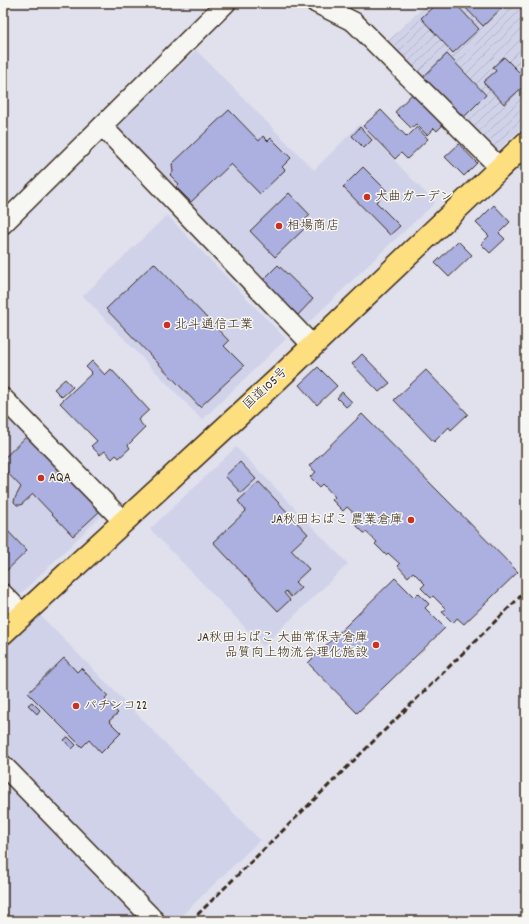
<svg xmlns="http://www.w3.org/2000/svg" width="529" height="924" font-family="Dekko,'Klee One',sans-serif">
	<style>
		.built { fill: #d0d2e9 }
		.industrial { fill: url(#industrial-furrows) }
		.building { fill: #abb0e0; stroke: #3b2a1e }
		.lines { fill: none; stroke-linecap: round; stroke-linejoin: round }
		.minor-casing { stroke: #3b2a1e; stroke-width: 22 }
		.highway-casing { stroke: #3b2a1e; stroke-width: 25 }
		.minor { stroke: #f6f6f2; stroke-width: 19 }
		.highway { stroke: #fddf80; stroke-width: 22 }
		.rail { stroke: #3b2a1e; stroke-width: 3; stroke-dasharray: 6 3; stroke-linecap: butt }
		.poi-dot { fill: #c8321e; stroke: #f6f6f2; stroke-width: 1.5 }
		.labels { text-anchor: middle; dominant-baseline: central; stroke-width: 3; stroke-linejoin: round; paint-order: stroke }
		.poi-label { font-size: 13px; fill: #3b2a1e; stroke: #f6f6f2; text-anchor: start }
		.street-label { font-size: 13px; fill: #3b2a1e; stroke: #f6f6f2 }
	</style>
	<defs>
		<pattern id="industrial-furrows" width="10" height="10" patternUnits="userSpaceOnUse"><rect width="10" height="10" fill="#d0d2e9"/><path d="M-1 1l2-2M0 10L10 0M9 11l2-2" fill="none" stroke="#b4b4c7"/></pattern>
	</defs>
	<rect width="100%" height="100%" fill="#e0e1ed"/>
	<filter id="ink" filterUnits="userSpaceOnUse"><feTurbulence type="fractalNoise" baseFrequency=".025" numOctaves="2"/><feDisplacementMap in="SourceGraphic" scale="8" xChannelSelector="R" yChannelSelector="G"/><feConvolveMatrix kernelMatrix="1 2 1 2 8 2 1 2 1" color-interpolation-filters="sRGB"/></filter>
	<g filter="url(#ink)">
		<g class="built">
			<path d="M 196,50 L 314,170 L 360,124 L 435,203 L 388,246 L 306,325 L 114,130 Z"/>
			<path d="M 167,215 L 286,339 L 202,420 L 83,296 Z"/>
			<path d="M 3,409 L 104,513 L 3,611 Z"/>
			<path d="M 236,447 L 348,564 L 263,646 L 150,529 Z"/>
			<path d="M 39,614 L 260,840 L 176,921 L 3,921 L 3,649 Z"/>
		</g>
		<path class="industrial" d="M 428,3 L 526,3 L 526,124 L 490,158 L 383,46 Z"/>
		<g class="building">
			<path d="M 437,3 L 455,3 L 479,29 L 453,53 L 421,18 Z"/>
			<path d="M 461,3 L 507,3 L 483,26 Z"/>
			<path d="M 447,54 L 486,95 L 461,120 L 421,79 Z"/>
			<path d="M 504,57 L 526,79 L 526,84 L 504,104 L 483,82 L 496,71 L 493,67 Z"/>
			<path d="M 412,94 L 443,125 L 437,131 L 434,128 L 427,135 L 416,124 L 411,128 L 395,112 Z"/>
			<path d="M 229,110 L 259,141 L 263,136 L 268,141 L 271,138 L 291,158 L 282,167 L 285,170 L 260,194 L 231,164 L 191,202 L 176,187 L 179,184 L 170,175 L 173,172 L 172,164 Z"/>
			<path d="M 381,110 L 407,137 L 417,127 L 428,139 L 407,159 L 401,153 L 395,159 L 363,126 Z"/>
			<path d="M 360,127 L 372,140 L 364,148 L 352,136 Z"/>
			<path d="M 459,144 L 477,163 L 464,176 L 445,157 Z"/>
			<path d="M 363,167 L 387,191 L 376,202 L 400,226 L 390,235 L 343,187 Z"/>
			<path d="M 289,193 L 310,215 L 301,224 L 305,228 L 275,257 L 250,231 Z"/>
			<path d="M 494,205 L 510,222 L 499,233 L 505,239 L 490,253 L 481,244 L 489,236 L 476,223 Z"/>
			<path d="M 458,241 L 472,255 L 449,277 L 435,263 Z"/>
			<path d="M 154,263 L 229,341 L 224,346 L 244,366 L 200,407 L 106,309 Z"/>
			<path d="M 278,265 L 313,299 L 298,315 L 263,280 Z"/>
			<path d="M 362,354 L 390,383 L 379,392 L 352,364 Z"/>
			<path d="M 92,361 L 105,375 L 111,369 L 149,410 L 138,420 L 145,428 L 128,445 L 130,448 L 119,458 L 116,455 L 112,459 L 105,451 L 100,455 L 91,446 L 97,441 L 60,403 L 92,373 L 86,367 Z"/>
			<path d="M 318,367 L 337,386 L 317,405 L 299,385 Z"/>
			<path d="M 426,370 L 468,414 L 451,430 L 449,427 L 434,442 L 394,400 Z"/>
			<path d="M 65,379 L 73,387 L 62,397 L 54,389 Z"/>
			<path d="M 342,392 L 352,402 L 346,407 L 337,398 Z"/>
			<path d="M 362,414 L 518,572 L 464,624 L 457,618 L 453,623 L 442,612 L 446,609 L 433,596 L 431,598 L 421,588 L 425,584 L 413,572 L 408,577 L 398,566 L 400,564 L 388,553 L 386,555 L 375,544 L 377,542 L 366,532 L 364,533 L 353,522 L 358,517 L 347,507 L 343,511 L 332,500 L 335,497 L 323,484 L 320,487 L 310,477 L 316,472 L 309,466 Z"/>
			<path d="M 29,434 L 101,510 L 73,536 L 33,494 L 21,505 L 17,505 L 14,502 L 15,498 L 21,487 L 3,468 L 3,459 Z"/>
			<path d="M 240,462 L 256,479 L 241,493 L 225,476 Z"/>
			<path d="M 259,482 L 308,534 L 291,550 L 309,569 L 295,582 L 301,588 L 291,597 L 286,591 L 284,593 L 290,600 L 278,611 L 213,542 L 246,511 L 238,501 Z"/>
			<path d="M 3,526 L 27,551 L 3,574 Z"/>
			<path d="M 395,578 L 414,597 L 418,593 L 429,604 L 425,608 L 445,628 L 357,713 L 308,663 Z"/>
			<path d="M 64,658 L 77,672 L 81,668 L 108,696 L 105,699 L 118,713 L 109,721 L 121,733 L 101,753 L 89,740 L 82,747 L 28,693 Z"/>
			<path d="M 32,702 L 40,710 L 37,714 L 28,705 Z"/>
			<path d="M 68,737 L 76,745 L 72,749 L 64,740 Z"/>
		</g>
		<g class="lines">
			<defs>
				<g id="minor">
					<path d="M 316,3 L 354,22 L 500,168"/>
					<path d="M 102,126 L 313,346"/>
					<path d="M 3,224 L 226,3"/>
					<path d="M 3,398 L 123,521"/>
					<path d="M 3,594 L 23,614"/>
					<path d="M 3,765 L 155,921"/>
				</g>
				<path id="highway" d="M 3,633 L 279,378 L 526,143"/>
			</defs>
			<use href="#minor" class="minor-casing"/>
			<use href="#highway" class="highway-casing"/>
			<use href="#minor" class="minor"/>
			<use href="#highway" class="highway"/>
			<path class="rail" d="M 191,921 L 526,591"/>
		</g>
	</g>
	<g class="poi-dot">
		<circle cx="367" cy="197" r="4"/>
		<circle cx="279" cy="226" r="4"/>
		<circle cx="167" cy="325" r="4"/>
		<circle cx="41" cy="478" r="4"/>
		<circle cx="411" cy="520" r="4"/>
		<circle cx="376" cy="645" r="4"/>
		<circle cx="76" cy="706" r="4"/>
	</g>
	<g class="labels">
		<g class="poi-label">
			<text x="375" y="197">大曲ガーデン</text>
			<text x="287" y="226">相場商店</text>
			<text x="175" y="325">北斗通信工業</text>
			<text x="49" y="478">AQA</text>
			<text x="403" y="520" text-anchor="end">JA秋田おばこ 農業倉庫</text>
			<text x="368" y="638" text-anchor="end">JA秋田おばこ 大曲常保寺倉庫<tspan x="368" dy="15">品質向上物流合理化施設</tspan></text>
			<text x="84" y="706">パチンコ22</text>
		</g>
		<g class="street-label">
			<text transform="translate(266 389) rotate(-43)">国道105号</text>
		</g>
	</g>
	<rect width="529" height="924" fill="none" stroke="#f6f6f2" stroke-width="16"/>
	<rect x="8" y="8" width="513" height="908" fill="none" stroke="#3b2a1e" stroke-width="1.5" filter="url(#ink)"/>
</svg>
